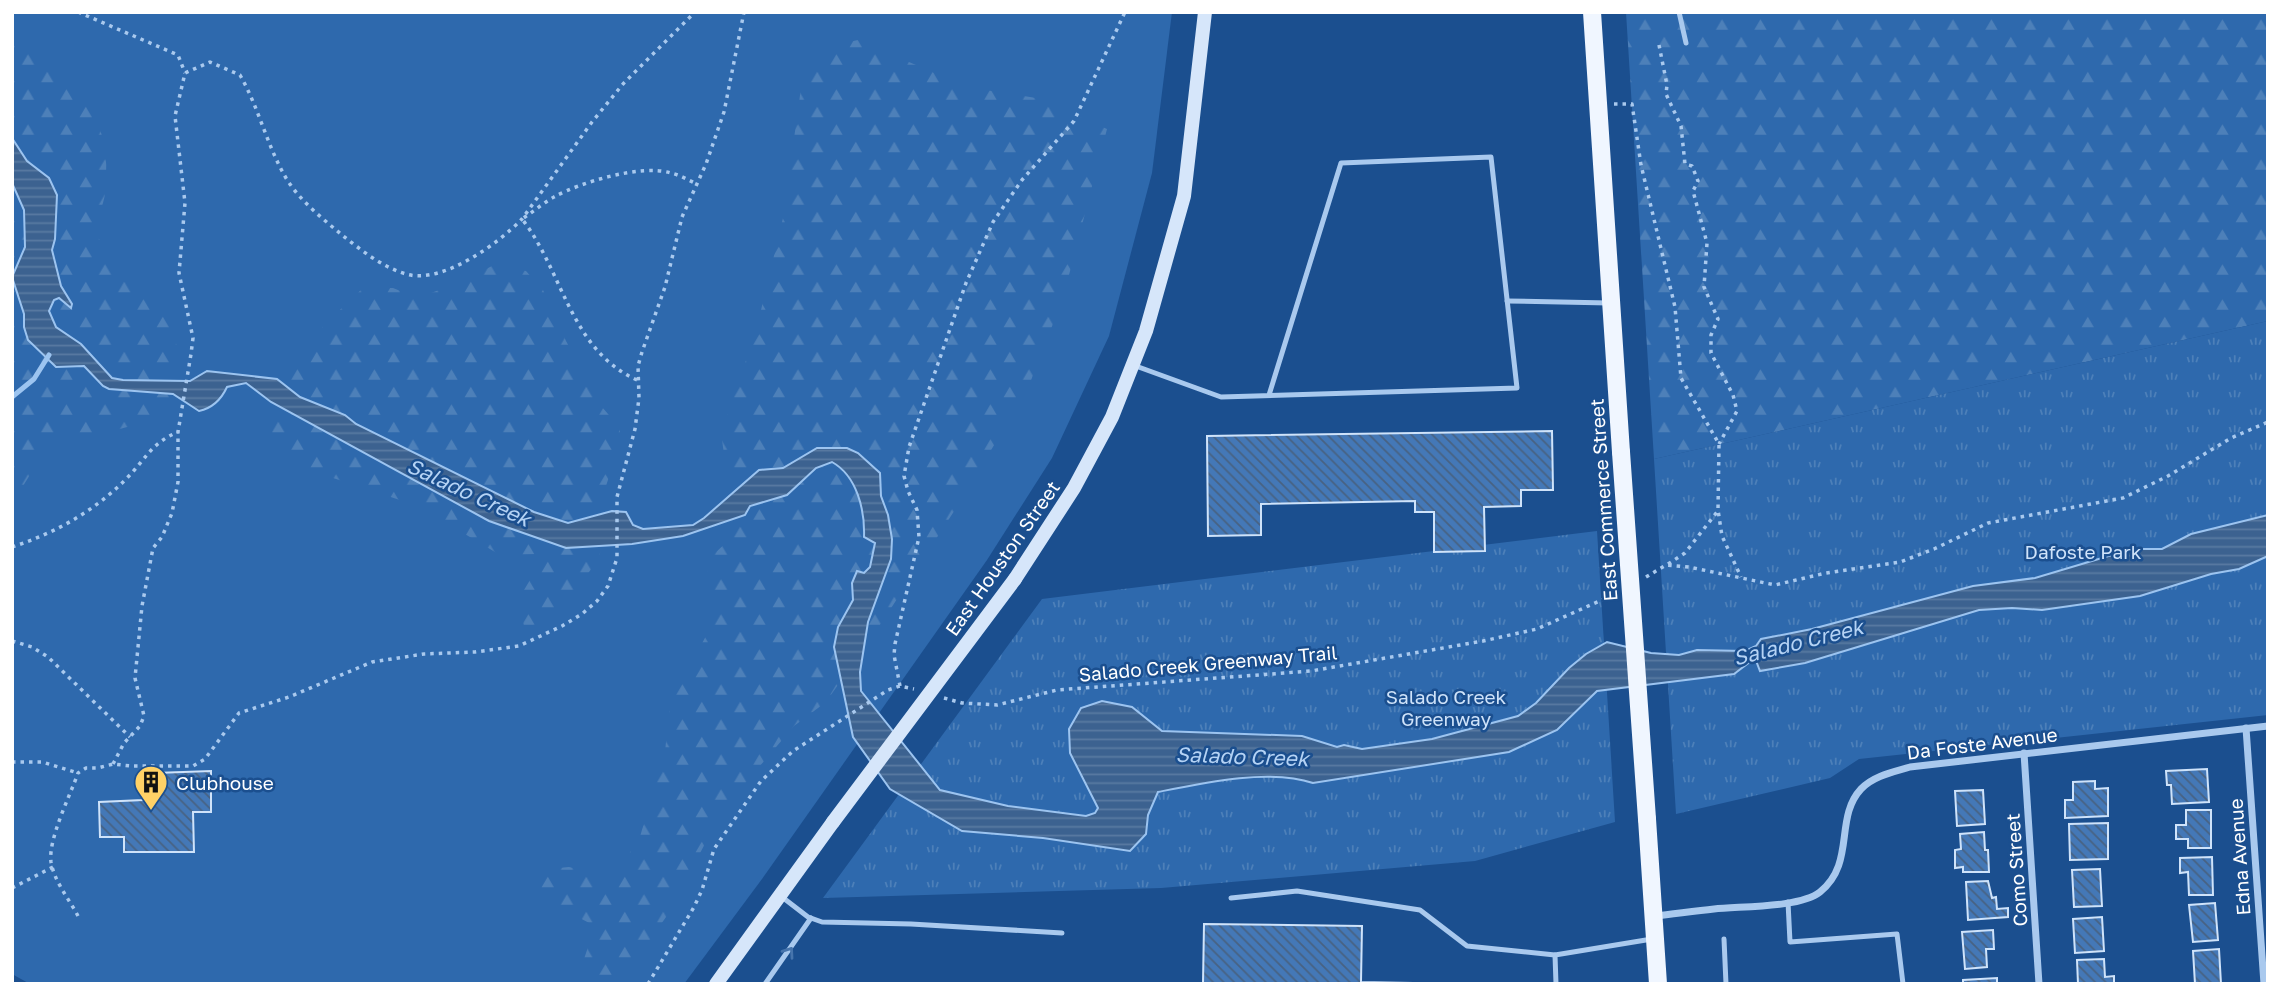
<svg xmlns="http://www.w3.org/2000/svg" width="2280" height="996" font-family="'Golos Text',sans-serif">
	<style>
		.green { fill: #2e69ad }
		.forest { fill: url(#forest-firs) }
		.park { fill: url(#park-tufts) }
		.water { fill: url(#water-rules); stroke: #9cc4f0; stroke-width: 2 }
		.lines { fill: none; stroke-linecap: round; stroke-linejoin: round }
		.stream { stroke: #9cc4f0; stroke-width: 5 }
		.building { fill: url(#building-back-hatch); stroke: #cfe3fa; stroke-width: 2 }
		.path { stroke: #a9c9ee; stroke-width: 3.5; stroke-dasharray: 3.5 5; stroke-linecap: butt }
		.lane { stroke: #a9c9ee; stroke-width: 5 }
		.street { stroke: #a9c9ee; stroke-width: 7 }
		.secondary { stroke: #d6e6fa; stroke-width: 14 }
		.primary { stroke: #f0f6ff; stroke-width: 18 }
		.secondary-bridge { stroke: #d6e6fa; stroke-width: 14 }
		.primary-bridge { stroke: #f0f6ff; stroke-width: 18 }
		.oneway { stroke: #4674ac }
		.labels { text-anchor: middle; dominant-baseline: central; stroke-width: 5; stroke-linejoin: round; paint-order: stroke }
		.street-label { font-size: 19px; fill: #fff; stroke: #1b4f8f }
		.park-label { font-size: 19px; fill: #cfe3fa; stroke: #1b4f8f }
		.poi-label { font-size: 19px; fill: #fff; stroke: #1b4f8f; text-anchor: start }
		.water-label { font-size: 21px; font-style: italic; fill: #b5d3f5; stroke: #1b4f8f }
	</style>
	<defs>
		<pattern id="forest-firs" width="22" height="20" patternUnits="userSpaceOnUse" patternTransform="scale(1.75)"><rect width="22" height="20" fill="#2e69ad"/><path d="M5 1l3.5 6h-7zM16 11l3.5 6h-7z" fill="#4d80b9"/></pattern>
		<pattern id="park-tufts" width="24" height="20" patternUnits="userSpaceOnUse" patternTransform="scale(1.75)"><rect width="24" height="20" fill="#2e69ad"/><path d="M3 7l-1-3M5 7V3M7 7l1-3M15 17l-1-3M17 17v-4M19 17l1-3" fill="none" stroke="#4d80b9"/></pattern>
		<pattern id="water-rules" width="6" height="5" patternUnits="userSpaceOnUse" patternTransform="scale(1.75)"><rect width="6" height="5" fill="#3c6290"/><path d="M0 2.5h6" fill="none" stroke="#597aa1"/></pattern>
		<pattern id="building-back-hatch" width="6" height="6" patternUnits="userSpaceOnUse" patternTransform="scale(1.75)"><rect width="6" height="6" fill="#4478b7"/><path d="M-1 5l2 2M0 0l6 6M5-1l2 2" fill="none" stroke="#486282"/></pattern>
	</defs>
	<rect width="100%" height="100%" fill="#1b4f8f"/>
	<path class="green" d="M 12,12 L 1172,12 L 1152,173 L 1109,336 L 1052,458 L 987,560 L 762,879 L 684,984 L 30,984 L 12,974 Z"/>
	<g class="forest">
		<path d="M 1626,12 L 2268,12 L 2268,321 L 1654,459 Z"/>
		<path d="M 12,25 C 58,61 110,109 106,172 C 106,179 106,187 105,194 C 103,207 95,222 98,236 C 102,249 118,264 128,274 C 148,294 173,318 177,348 C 178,366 171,389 168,407 C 136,432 90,434 51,441 L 23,486 L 12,487 Z"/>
		<path d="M 858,40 L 967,87 L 1036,98 L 1107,129 L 1063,298 L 1028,388 L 962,499 L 884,619 L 826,702 L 794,726 L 724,808 L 666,917 L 619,984 L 591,984 L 582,965 L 595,926 L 528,891 L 538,870 L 569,867 L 612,877 L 639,840 L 665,752 L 670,702 L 706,636 L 712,594 L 706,561 L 727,542 L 728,482 L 721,433 L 756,331 L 783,218 L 801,88 L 830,46 Z"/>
		<path d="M 496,264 L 526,271 L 543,290 L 566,341 L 602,407 L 620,428 L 619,446 L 605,489 L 601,550 L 597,561 L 573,594 L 541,624 L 524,626 L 518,600 L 530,580 L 536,554 L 500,555 L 418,506 L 327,476 L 266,448 L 294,371 L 324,325 L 363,288 L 393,288 L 418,298 L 460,282 Z"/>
	</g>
	<g class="park">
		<path d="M 2268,321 L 2268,715 L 1859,759 L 1830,778 L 1676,814 L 1654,459 Z"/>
		<path d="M 1597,531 L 1615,822 L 1475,861 L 1161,888 L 823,898 L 1042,599 Z"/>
	</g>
	<path class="water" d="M 12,138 L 27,161 L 49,178 L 57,195 L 55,239 L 52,250 L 61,286 L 72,304 L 71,308 L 59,298 L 54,300 L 49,311 L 56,327 L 81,344 L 112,378 L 123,380 L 190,381 L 207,371 L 277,379 L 300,397 L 345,415 L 356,424 L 534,512 L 568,523 L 612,511 L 626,512 L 633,525 L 643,529 L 693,525 L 704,518 L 759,470 L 783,468 L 817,448 L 847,448 L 858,453 L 880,473 L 881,496 L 888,515 L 892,539 L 891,559 L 868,622 L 860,672 L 861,691 L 940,790 L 1008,806 L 1086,816 L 1095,813 L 1098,808 L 1070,753 L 1069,729 L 1081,708 L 1102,701 L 1132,707 L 1162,731 L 1302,736 L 1337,747 L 1344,745 L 1362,749 L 1432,739 L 1518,716 L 1536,703 L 1569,668 L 1586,654 L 1607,642 L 1651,653 L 1679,655 L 1697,650 L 1745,651 L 1756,646 L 1761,639 L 1812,629 L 1973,586 L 2035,578 L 2132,549 L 2162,549 L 2191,534 L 2268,515 L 2268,556 L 2239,569 L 2211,574 L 2140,596 L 2042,610 L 2012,608 L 1979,610 L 1805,663 L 1760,671 L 1755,658 L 1734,674 L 1597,691 L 1557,730 L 1509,752 L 1313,783 C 1270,768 1202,783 1158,792 L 1148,815 L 1146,834 L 1130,851 L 1043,838 L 962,831 L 890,789 L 853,737 L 834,647 L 838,627 L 853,600 L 852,583 L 857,571 L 864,573 L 870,567 L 875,543 L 864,537 C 865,510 857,476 832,462 L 816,468 L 787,495 L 750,506 L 745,515 L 683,536 L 632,544 L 566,548 L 489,521 L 271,402 L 246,383 L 227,387 C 221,400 213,408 199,411 L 173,394 L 109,389 L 103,386 L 84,366 L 56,367 L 28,340 L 24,327 L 24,314 L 12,277 L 25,247 L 24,210 L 12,183 Z"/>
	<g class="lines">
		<path class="stream" d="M 12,397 L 34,379 L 49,355"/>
	</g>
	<g class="building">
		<path d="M 1552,431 L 1553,490 L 1521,490 L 1521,506 L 1484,507 L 1485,551 L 1434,552 L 1434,512 L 1415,512 L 1415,501 L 1261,504 L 1261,535 L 1208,536 L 1207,436 Z"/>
		<path d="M 2207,769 L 2209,802 L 2172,804 L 2171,785 L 2167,785 L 2166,771 Z"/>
		<path d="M 211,771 L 211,812 L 193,812 L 194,852 L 124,852 L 124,837 L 100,837 L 99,802 L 143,800 L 142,789 L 155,789 L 155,773 Z"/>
		<path d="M 2095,781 L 2095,789 L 2108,788 L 2108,816 L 2065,818 L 2065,800 L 2073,800 L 2073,782 Z"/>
		<path d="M 1983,790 L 1985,824 L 1957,826 L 1955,791 Z"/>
		<path d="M 2186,810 L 2211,810 L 2211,848 L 2188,848 L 2188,839 L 2176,839 L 2176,825 L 2186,825 Z"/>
		<path d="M 2108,823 L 2108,859 L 2070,860 L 2069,824 Z"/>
		<path d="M 1984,832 L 1985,850 L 1988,850 L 1989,872 L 1963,872 L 1963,867 L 1955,868 L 1955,850 L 1961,849 L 1960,834 Z"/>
		<path d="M 2212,857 L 2213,895 L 2189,895 L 2188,872 L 2180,873 L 2180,858 Z"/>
		<path d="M 2100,869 L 2102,906 L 2074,907 L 2072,870 Z"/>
		<path d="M 1988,881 L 1992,898 L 1996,897 L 1997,909 L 2008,908 L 2008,917 L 1968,920 L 1966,882 Z"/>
		<path d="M 2215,903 L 2218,940 L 2193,942 L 2189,905 Z"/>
		<path d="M 2102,917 L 2104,951 L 2075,953 L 2073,919 Z"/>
		<path d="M 1204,924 L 1362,926 L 1361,982 L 1466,984 L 1203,984 Z"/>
		<path d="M 1993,930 L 1994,949 L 1986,949 L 1987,967 L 1965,969 L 1962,932 Z"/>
		<path d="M 2219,949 L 2221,984 L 2195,984 L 2193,951 Z"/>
		<path d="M 2104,959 L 2105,977 L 2114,976 L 2114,984 L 2078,984 L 2077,960 Z"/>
		<path d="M 1997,978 L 1997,984 L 1963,984 L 1963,980 Z"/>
	</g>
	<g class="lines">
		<g class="path">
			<path d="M 78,12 L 178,55 L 185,73"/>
			<path d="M 1659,45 L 1667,85 L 1666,94 L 1681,126 L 1685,164 L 1692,166 L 1698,181 L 1693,191 L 1707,243 L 1704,287 L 1718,319 L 1711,335 L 1711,353 L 1733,395 L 1737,411 L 1719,444"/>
			<path d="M 1614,104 L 1632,104 L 1641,165 L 1675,307 L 1681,378 L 1719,444 L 1718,510 L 1722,536 L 1741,577"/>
			<path d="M 637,380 C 570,350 563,271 522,219 C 533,212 543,203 554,197 C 581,182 641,164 671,173 C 680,175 688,180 697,184"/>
			<path d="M 12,547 C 55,533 95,511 127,478 C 146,459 151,443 178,432"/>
			<path d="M 1668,564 L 1685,553 L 1717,512"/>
			<path d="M 1646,577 L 1666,565 L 1689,567 L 1775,585 L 1826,573 L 1900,562 L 1934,549 L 1988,523 L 2123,498 L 2168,476 L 2231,438 L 2268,422"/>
			<path d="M 12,641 L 32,647 L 48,657 L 130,737"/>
			<path d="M 900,686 L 894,655 L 895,644 L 919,537 L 917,510 L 908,491 L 904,476 L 909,447 L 966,283 L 993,222 L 1022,180 L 1074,121 L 1125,12"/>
			<path d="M 944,698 L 962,703 L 997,705 L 1057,690 L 1311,671 L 1483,641 L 1537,629 L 1615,594"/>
			<path d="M 12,762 L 42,762 L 78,773"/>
			<path d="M 113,764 L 124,743 L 140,726 L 144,716 L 135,678 L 142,606 L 153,548 L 162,537 L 172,513 L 178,482 L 178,432 L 191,354 L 193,338 L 179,273 L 185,203 L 175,116 L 185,73 L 210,62 L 240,75 C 259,108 267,146 286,178 C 300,201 322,218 342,235 C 361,250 382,267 406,274 C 442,285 499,243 522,219 L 592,122 L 623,84 L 695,12"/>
			<path d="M 12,888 L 53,867"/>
			<path d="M 78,916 C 69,899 54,881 51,862 C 48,839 70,796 78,773 L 86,768 L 98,768 L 113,764 L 131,766 L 193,766 L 205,759 L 239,713 L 289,697 L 372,662 L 424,654 L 475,652 L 519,646 L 562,626 L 582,614 L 597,601 L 608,586 L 617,558 L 617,497 L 635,429 L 639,398 L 638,366 L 642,352 L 665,287 L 682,217 L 706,164 L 724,112 L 744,12"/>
			<path d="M 648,984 L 694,907 L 702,890 L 714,849 L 761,781 L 793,751 L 888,690 L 900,686 L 914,689"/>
		</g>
		<g class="lane">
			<path d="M 1679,12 L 1686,43"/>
			<path d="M 1507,301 L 1609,303"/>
			<path d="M 1133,365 L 1221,397 L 1517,388 L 1491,157 L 1341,163 L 1269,395"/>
			<path d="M 782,897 L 808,917 L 822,922 L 911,924 L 1062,933"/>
			<path d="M 1231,898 L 1297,891 L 1420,910 L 1467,946 L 1555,955"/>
			<path d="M 1788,902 L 1790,942 L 1897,934 L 1903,984"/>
			<path d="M 1724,939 L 1726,984"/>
			<path d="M 765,984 L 811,918"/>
			<path d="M 1556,984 L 1555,955 L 1652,939"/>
		</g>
		<g class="street">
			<path d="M 2246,728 L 2264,984"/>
			<path d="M 2024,753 L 2039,984"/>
			<path d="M 1655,916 C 1674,914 1694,911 1714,909 C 1740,906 1800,908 1820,892 C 1856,863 1834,818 1861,789 C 1873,776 1893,772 1910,767 L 2268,726"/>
		</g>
		<g class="secondary">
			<path d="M 1015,579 L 1074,488 L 1112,417 L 1146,331 L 1184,196 L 1205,12"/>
			<path d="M 716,984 L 833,822"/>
		</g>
		<g class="primary">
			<path d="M 1592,12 L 1621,452"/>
			<path d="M 1647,819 L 1658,984"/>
		</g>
		<path class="secondary-bridge" d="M 833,822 L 1015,579"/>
		<path class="primary-bridge" d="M 1621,452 L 1647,819"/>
	</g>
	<defs><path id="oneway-chevron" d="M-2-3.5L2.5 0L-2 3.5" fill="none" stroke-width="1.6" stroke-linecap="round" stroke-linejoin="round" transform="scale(1.75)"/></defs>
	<use class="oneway" href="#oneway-chevron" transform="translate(789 952) rotate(-55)"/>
	<defs>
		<symbol id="building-pin" viewBox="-11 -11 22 30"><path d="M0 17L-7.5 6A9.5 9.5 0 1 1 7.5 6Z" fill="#ffd166" stroke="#1b4f8f"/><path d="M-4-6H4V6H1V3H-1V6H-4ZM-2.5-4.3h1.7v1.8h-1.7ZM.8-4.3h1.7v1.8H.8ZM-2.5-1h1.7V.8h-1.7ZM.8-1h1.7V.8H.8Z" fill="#111"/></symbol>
	</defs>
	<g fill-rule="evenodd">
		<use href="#building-pin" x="132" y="763" width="38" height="52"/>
	</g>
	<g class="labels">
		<g class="street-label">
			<text transform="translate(1603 500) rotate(-94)">East Commerce Street</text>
			<text transform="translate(1002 558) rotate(-55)">East Houston Street</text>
			<text transform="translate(1208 663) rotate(-5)">Salado Creek Greenway Trail</text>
			<text transform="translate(1982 743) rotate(-7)">Da Foste Avenue</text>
			<text transform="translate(2239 857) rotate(-94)">Edna Avenue</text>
			<text transform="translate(2016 870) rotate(-94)">Como Street</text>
		</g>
		<g class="park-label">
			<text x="2083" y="551">Dafoste Park</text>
			<text x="1446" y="696">Salado Creek<tspan x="1446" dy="22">Greenway</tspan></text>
		</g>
		<g class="poi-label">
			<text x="176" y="782">Clubhouse</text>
		</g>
		<g class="water-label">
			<text transform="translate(469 492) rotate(25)">Salado Creek</text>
			<text transform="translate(1798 642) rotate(-14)">Salado Creek</text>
			<text transform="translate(1242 756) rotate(2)">Salado Creek</text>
		</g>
	</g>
	<rect width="2280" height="996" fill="none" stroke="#ffffff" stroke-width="28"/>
</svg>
